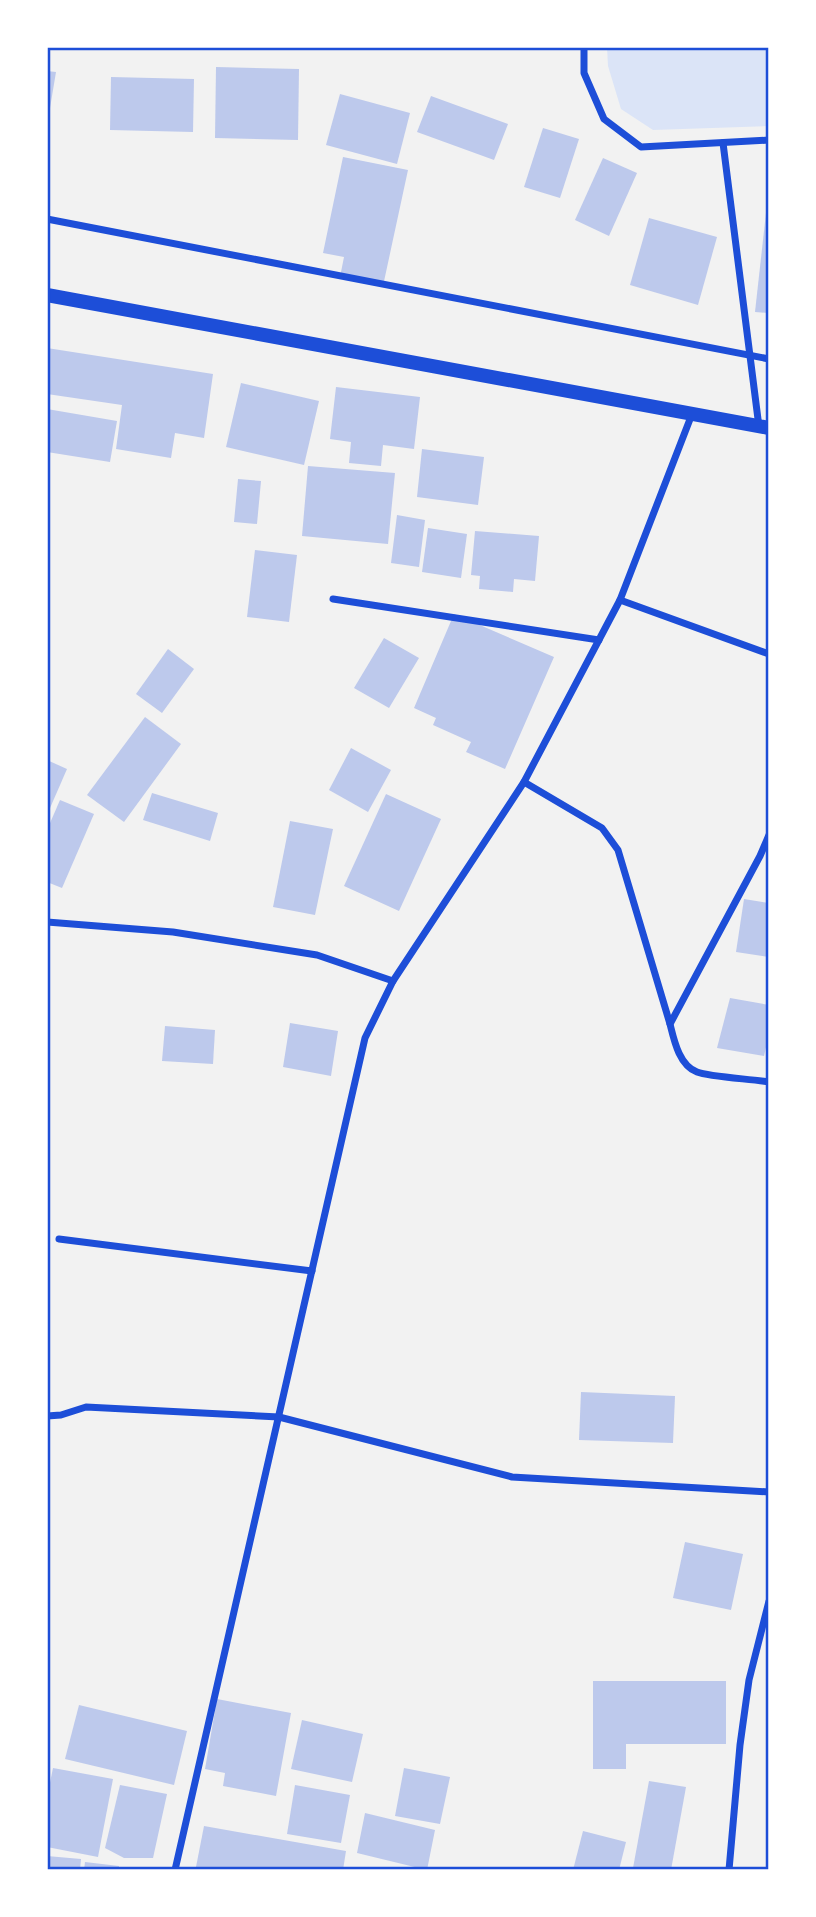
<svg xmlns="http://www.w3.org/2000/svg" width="816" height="1917" font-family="'Work Sans',sans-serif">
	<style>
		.green { fill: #dbe4f7 }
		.building { fill: #bdc9ec }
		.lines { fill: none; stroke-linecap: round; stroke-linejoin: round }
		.minor { stroke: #1d4ed8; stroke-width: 7 }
		.secondary { stroke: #1d4ed8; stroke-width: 14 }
		.neatline { fill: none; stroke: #1d4ed8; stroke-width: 2.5 }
	</style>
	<rect width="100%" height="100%" fill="#f2f2f2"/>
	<path class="green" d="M 607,47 L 769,47 L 769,126 L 653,130 L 621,109 L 608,66 Z"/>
	<g class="building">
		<path d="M 216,67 L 299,69 L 298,140 L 215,138 Z"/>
		<path d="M 47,71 L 56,72 L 49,114 L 47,114 Z"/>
		<path d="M 111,77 L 194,79 L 193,132 L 110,130 Z"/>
		<path d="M 340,94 L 410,113 L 397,164 L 326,145 Z"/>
		<path d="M 431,96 L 508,124 L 494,160 L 417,132 Z"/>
		<path d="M 543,128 L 579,139 L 560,198 L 524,187 Z"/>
		<path d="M 343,157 L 408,170 L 383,286 L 340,277 L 344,257 L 323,253 Z"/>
		<path d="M 603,158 L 637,173 L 609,236 L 575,220 Z"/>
		<path d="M 766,213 L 769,214 L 769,313 L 755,312 Z"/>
		<path d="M 649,218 L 717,237 L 698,305 L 630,285 Z"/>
		<path d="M 47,348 L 213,374 L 204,438 L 175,433 L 171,458 L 116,449 L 122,405 L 47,394 Z"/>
		<path d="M 241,383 L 319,401 L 304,465 L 226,447 Z"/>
		<path d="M 336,387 L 420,397 L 414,449 L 383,445 L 381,466 L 349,463 L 351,442 L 330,439 Z"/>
		<path d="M 47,409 L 117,421 L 110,462 L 47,452 Z"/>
		<path d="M 422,449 L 484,457 L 478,505 L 417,497 Z"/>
		<path d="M 308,466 L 395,473 L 388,544 L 302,536 Z"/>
		<path d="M 238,479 L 261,481 L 257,524 L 234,522 Z"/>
		<path d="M 397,515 L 425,520 L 419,567 L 391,563 Z"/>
		<path d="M 428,528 L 467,534 L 461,578 L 422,572 Z"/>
		<path d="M 475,531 L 539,536 L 535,581 L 514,579 L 513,592 L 479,589 L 480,576 L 471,575 Z"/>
		<path d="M 255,550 L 297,555 L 289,622 L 247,617 Z"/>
		<path d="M 454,614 L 554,657 L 505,769 L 466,752 L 471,742 L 433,725 L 436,718 L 414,708 Z"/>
		<path d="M 384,638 L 419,658 L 389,708 L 354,688 Z"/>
		<path d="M 168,649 L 194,669 L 162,713 L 136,694 Z"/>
		<path d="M 145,717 L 181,744 L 124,822 L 87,795 Z"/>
		<path d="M 351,748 L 391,770 L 368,812 L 329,790 Z"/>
		<path d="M 47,760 L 67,769 L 47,815 Z"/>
		<path d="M 152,793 L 218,813 L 210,841 L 143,820 Z"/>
		<path d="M 386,794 L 441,819 L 399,911 L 344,886 Z"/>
		<path d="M 60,800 L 94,814 L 62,888 L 47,882 L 47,830 Z"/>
		<path d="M 290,821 L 333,829 L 315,915 L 273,907 Z"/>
		<path d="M 744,899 L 769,903 L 769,957 L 736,952 Z"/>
		<path d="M 730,998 L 769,1005 L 769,1034 L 764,1056 L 717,1048 Z"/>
		<path d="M 290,1023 L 338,1031 L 331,1076 L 283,1067 Z"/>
		<path d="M 165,1026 L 215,1030 L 213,1064 L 162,1061 Z"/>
		<path d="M 581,1392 L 675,1396 L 673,1443 L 579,1440 Z"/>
		<path d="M 685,1542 L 743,1554 L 731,1610 L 673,1598 Z"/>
		<path d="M 593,1681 L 726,1681 L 726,1744 L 626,1744 L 626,1769 L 593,1769 Z"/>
		<path d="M 217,1699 L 291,1713 L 276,1796 L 223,1786 L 225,1773 L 205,1769 Z"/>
		<path d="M 79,1705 L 187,1731 L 174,1785 L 65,1759 Z"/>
		<path d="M 302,1720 L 363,1734 L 352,1782 L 291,1769 Z"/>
		<path d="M 53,1768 L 113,1779 L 98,1857 L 47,1847 L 47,1797 Z"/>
		<path d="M 404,1768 L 450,1777 L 440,1824 L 395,1816 Z"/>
		<path d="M 649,1781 L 686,1787 L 671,1870 L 633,1868 Z"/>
		<path d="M 120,1785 L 167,1794 L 153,1858 L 124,1858 L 105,1848 Z"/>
		<path d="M 295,1785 L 350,1795 L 341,1843 L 287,1834 Z"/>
		<path d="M 365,1813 L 435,1830 L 427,1870 L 357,1853 Z"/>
		<path d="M 204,1826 L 346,1851 L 343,1870 L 213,1870 L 196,1867 Z"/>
		<path d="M 583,1831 L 626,1842 L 619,1870 L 573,1870 Z"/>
		<path d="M 47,1856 L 81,1859 L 80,1870 L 47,1870 Z"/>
		<path d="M 85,1862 L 119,1866 L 119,1870 L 84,1870 Z"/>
	</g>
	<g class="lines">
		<g class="minor">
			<path d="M 584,47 L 584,73 L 604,119 L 641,147 L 769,140"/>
			<path d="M 723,143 L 759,427"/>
			<path d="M 47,219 L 769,359"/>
			<path d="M 333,599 L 599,640"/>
			<path d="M 620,600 L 769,654"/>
			<path d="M 524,782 L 602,828 L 618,850 L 670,1024"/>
			<path d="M 769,835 L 760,856 L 670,1024 C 674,1040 679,1065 697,1072 C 710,1077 752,1079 769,1082"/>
			<path d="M 47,922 L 173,932 L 317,955 L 393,981"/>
			<path d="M 59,1239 L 312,1271"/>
			<path d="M 47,1416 L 61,1415 L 86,1407 L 279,1417 L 512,1477 L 769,1492"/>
			<path d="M 175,1870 L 365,1038 L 393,981 L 524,782 L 620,600 L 692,414"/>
			<path d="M 729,1870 L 740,1745 L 749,1680 L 769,1601"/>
		</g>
		<path class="secondary" d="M 47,295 L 769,428"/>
	</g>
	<rect width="816" height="1917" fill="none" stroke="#ffffff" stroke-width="98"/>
	<rect x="49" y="49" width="718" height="1819" class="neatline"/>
</svg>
